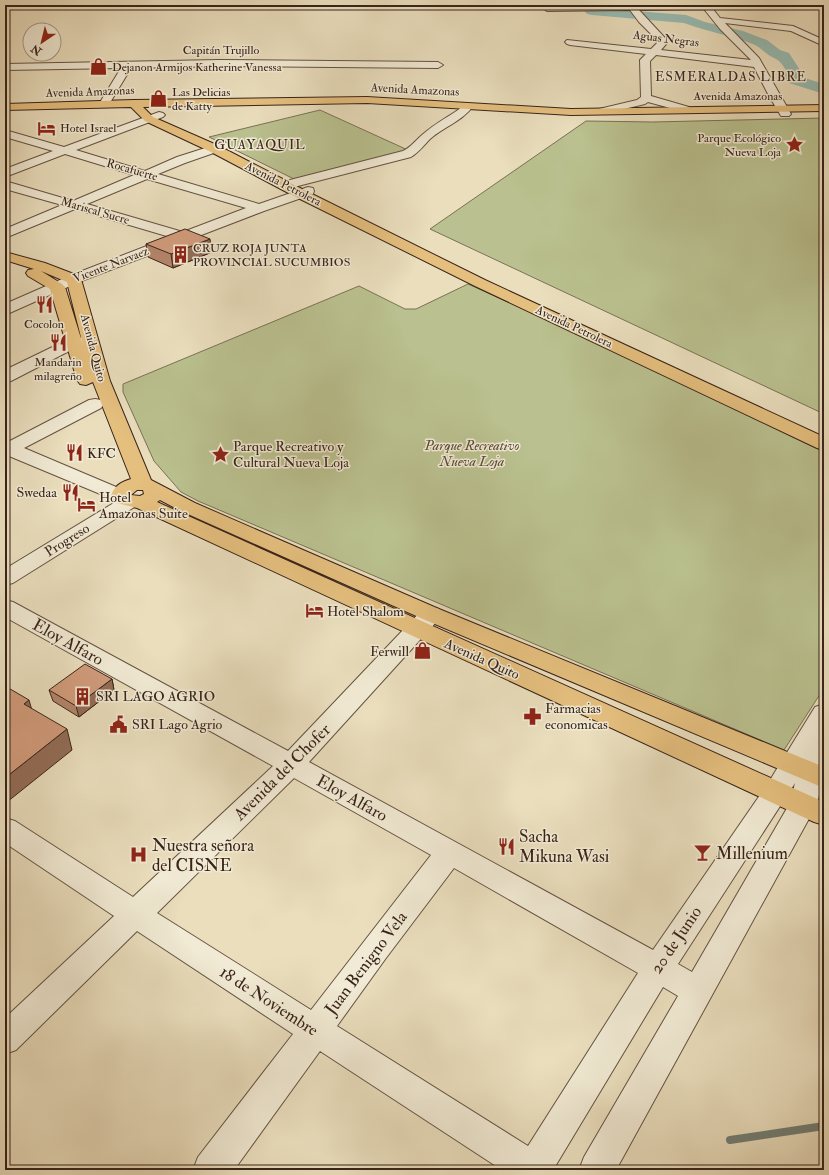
<svg xmlns="http://www.w3.org/2000/svg" width="829" height="1175" font-family="'IM FELL Double Pica',serif">
	<style>
		.green { fill: #bac08f; stroke: #797254 }
		.lines { fill: none; stroke-linecap: round; stroke-linejoin: round }
		.stream { stroke: #727f76; stroke-width: 8 }
		.river { fill: #98bcb3; fill-rule: evenodd }
		.minor-casing { stroke: #645243; stroke-width: 2 }
		.major-casing { stroke: #38231a; stroke-width: 2 }
		.highway-casing { stroke: #38231a; stroke-width: 2 }
		.minor { fill: #f1ead4; fill-rule: evenodd }
		.major { fill: #e5bf7e; fill-rule: evenodd }
		.highway { fill: #e5bf7e; fill-rule: evenodd }
		.wall { fill: #b4856a; stroke: #38231a }
		.shaded-wall { fill: #926c56; stroke: #38231a }
		.building { fill: #d19b7b; stroke: #38231a }
		.labels { text-anchor: middle; dominant-baseline: central; stroke-width: 3; stroke-linejoin: round; paint-order: stroke }
		.far-street-label { font-size: 12px; fill: #38231a; stroke: #f1ead4 }
		.far-poi-label { font-size: 12px; fill: #38231a; stroke: #f1ead4; text-anchor: start }
		.far-neighbourhood-label { font-size: 13px; letter-spacing: 1px; fill: #38231a; stroke: #f1ead4 }
		.far-quarter-label { font-size: 13px; letter-spacing: 1px; fill: #38231a; stroke: #f1ead4 }
		.park-label { font-size: 14px; font-style: italic; fill: #584a37; stroke: #f1ead4 }
		.poi-label { font-size: 14px; fill: #38231a; stroke: #f1ead4; text-anchor: start }
		.street-label { font-size: 14px; fill: #38231a; stroke: #f1ead4 }
		.near-street-label { font-size: 17px; fill: #38231a; stroke: #f1ead4 }
		.near-poi-label { font-size: 17px; fill: #38231a; stroke: #f1ead4; text-anchor: start }
	</style>
	<rect width="100%" height="100%" fill="#eadebd"/>
	<filter id="stains"><feTurbulence type="fractalNoise" baseFrequency=".005" numOctaves="4"/><feColorMatrix values="0 0 0 0 .2 0 0 0 0 .09 0 0 0 0 .02 0 0 0 .5 -.17"/></filter>
	<radialGradient id="worn" r=".72"><stop offset=".6" stop-color="#630" stop-opacity="0"/><stop offset="1" stop-color="#630" stop-opacity=".3"/></radialGradient>
	<g class="green">
		<path d="M 320,110 L 410,151 L 298,181 L 209,137 Z"/>
		<path d="M 824,118 L 824,414 L 430,229 L 586,121 L 653,122 Z"/>
		<path d="M 468,284 L 561,326 L 824,452 L 824,688 L 784,750 L 198,501 L 181,492 L 154,461 L 123,392 L 123,384 L 359,286 L 405,309 L 416,309 Z"/>
	</g>
	<g class="lines">
		<path class="stream" d="M 730,1140 L 824,1126"/>
		<path class="river" d="M 579,5 L 595,5 L 598,8 L 686,15 L 705,22 L 743,31 L 767,40 L 780,50 L 789,53 L 800,70 L 798,76 L 824,84 L 824,94 L 789,83 L 782,77 L 786,70 C 779,60 780,61 770,56 C 765,53 761,48 755,45 C 732,35 707,32 684,23 L 592,15 L 587,14 Z"/>
		<defs>
			<g id="minor">
				<path d="M 539,5 L 824,5 L 824,9 L 713,9 L 720,18 L 793,26 L 824,40 L 824,46 L 791,31 L 725,23 L 759,58 L 791,114 L 789,116 L 781,116 L 768,94 L 754,67 L 656,55 L 650,61 L 651,96 L 689,107 L 690,109 L 689,111 L 685,112 L 648,102 L 645,104 L 603,114 L 599,113 L 598,111 L 599,109 L 637,100 L 641,97 L 640,60 L 646,54 L 570,45 L 567,44 L 565,42 L 567,40 L 651,49 L 657,43 L 656,39 L 639,22 L 630,10 L 547,11 ZM 704,9 L 720,29 L 751,60 L 661,50 L 667,43 L 665,38 L 639,10 Z"/>
				<path d="M 219,60 L 438,62 L 443,65 L 438,68 L 219,66 L 131,68 L 108,106 L 104,107 L 99,104 L 121,68 L 5,70 L 5,64 Z"/>
				<path d="M 468,103 L 473,106 C 463,121 443,127 430,139 C 424,145 419,152 411,157 L 294,187 L 290,186 L 288,183 L 290,180 L 403,151 C 411,147 415,141 422,135 C 433,125 446,118 458,110 C 462,107 463,104 468,103 Z"/>
				<path d="M 159,112 L 163,113 L 165,115 L 163,117 L 76,150 L 145,171 L 177,157 L 224,142 L 228,144 L 230,146 L 228,148 L 185,163 L 158,174 L 259,204 L 308,187 L 313,188 L 314,191 L 313,194 L 264,211 L 79,282 L 5,315 L 5,304 L 69,276 L 170,237 L 75,209 L 5,238 L 5,229 L 62,205 L 5,189 L 5,181 L 73,201 L 134,175 L 65,154 L 5,177 L 5,169 L 53,151 L 5,137 L 5,130 L 64,147 ZM 147,179 L 246,208 L 183,232 L 87,204 Z"/>
				<path d="M 89,336 L 95,338 L 97,341 L 95,344 L 77,347 L 11,381 L 5,382 L 5,370 L 67,340 Z"/>
				<path d="M 95,399 L 101,400 L 104,404 L 101,408 L 24,448 L 128,492 L 131,496 L 136,498 L 139,502 L 136,506 L 13,583 L 5,585 L 5,569 L 117,501 L 9,456 L 5,457 L 5,441 L 8,442 L 89,400 Z"/>
				<path d="M 5,600 L 13,602 L 288,751 L 423,609 L 431,607 L 439,609 L 442,614 L 439,619 L 309,762 L 653,950 L 767,785 L 815,707 L 824,704 L 824,734 L 819,742 L 824,740 L 824,773 L 817,804 L 616,1170 L 579,1170 L 584,1157 L 678,996 L 663,987 L 553,1170 L 502,1170 L 320,1051 L 234,1170 L 193,1170 L 198,1157 L 293,1034 L 137,931 L 16,1050 L 5,1054 L 5,1018 L 114,916 L 5,843 L 5,818 L 15,821 L 133,897 L 273,766 L 5,617 ZM 294,778 L 431,855 L 311,1010 L 157,913 ZM 795,783 L 790,803 L 692,972 L 678,964 ZM 454,868 L 638,973 L 528,1146 L 337,1026 L 386,958 Z"/>
			</g>
			<path id="major" d="M 367,97 L 571,109 L 824,105 L 824,111 L 571,115 L 367,103 L 143,107 L 153,117 L 219,146 L 304,190 L 485,280 L 824,437 L 824,450 L 817,448 L 475,286 L 294,196 L 211,152 L 145,121 L 131,107 L 5,110 L 5,104 L 133,100 Z"/>
			<path id="highway" d="M 5,252 L 45,263 L 79,276 L 81,279 L 110,381 L 151,480 L 195,503 L 439,609 L 824,767 L 824,788 L 423,619 L 181,511 L 160,500 L 157,502 L 824,802 L 824,825 L 814,822 L 137,508 L 117,503 L 111,496 C 114,486 121,482 131,479 L 93,382 L 86,385 L 80,384 L 77,380 L 50,289 L 28,276 L 26,273 L 28,270 L 34,269 L 5,260 ZM 41,271 L 67,282 L 83,345 L 65,287 L 62,284 ZM 137,490 L 143,490 L 144,494 L 140,496 L 131,495 Z"/>
		</defs>
		<use href="#minor" class="minor-casing"/>
		<use href="#major" class="major-casing"/>
		<use href="#highway" class="highway-casing"/>
		<use href="#minor" class="minor"/>
		<use href="#major" class="major"/>
		<use href="#highway" class="highway"/>
	</g>
	<g class="wall">
		<path d="M 146,244 L 212,252 L 173,268 L 148,257 Z"/>
		<path d="M 112,679 L 114,690 L 79,717 L 53,701 L 49,690 Z"/>
	</g>
	<g class="shaded-wall">
		<path d="M 210,239 L 212,252 L 173,268 L 171,254 Z"/>
		<path d="M 5,678 L 9,691 L 5,693 Z"/>
		<path d="M 112,679 L 114,690 L 79,717 L 76,706 Z"/>
		<path d="M 29,700 L 35,721 L 24,704 Z"/>
		<path d="M 67,729 L 72,750 L 7,802 L 5,798 L 5,778 Z"/>
	</g>
	<g class="building">
		<path d="M 185,229 L 210,239 L 171,254 L 146,244 Z"/>
		<path d="M 85,664 L 112,679 L 76,706 L 49,690 Z"/>
		<path d="M 5,686 L 29,700 L 24,704 L 67,729 L 5,778 Z"/>
	</g>
	<defs>
		<symbol id="shop-bare" viewBox="-9 -9 18 18"><path d="M-5-2.5h2.3a2.7 3.5 0 0 1 5.4 0H5L5.5 6h-11ZM-1.5-2.5h3a1.5 2.3 0 0 0-3 0Z" fill="#8f2418" stroke="#f1ead4" stroke-width="2.5" paint-order="stroke"/></symbol>
		<symbol id="hotel-bare" viewBox="-9 -9 18 18"><path d="M-6-4.5h1.5V1H6V5H4.5V3h-9V5H-6ZM-4 0a1.8 1.8 0 1 1 3.6 0ZM.5 0V-2.5h3Q6-2.5 6 0Z" fill="#8f2418" stroke="#f1ead4" stroke-width="2.5" paint-order="stroke"/></symbol>
		<symbol id="sight-bare" viewBox="-9 -9 18 18"><path d="M0-6L1.8-2.2L6-1.7L2.9 1.2L3.7 5.4L0 3.3L-3.7 5.4L-2.9 1.2L-6-1.7L-1.8-2.2Z" fill="#8f2418" stroke="#f1ead4" stroke-width="2.5" paint-order="stroke"/></symbol>
		<symbol id="building-bare" viewBox="-9 -9 18 18"><path d="M-4-6H4V6H1V3H-1V6H-4ZM-2.5-4.3h1.7v1.8h-1.7ZM.8-4.3h1.7v1.8H.8ZM-2.5-1h1.7V.8h-1.7ZM.8-1h1.7V.8H.8Z" fill="#8f2418" stroke="#f1ead4" stroke-width="2.5" paint-order="stroke"/></symbol>
		<symbol id="restaurant-bare" viewBox="-9 -9 18 18"><path d="M-5-6h1v4h1v-4h1v4h1v-4h1v5L-1.5 .5V6h-2V.5L-5-1ZM5-6V6H3V1.5H1.5Q1.5-4 5-6Z" fill="#8f2418" stroke="#f1ead4" stroke-width="2.5" paint-order="stroke"/></symbol>
		<symbol id="pharmacy-bare" viewBox="-9 -9 18 18"><path d="M-2-6h4v4h4v4h-4v4h-4v-4h-4v-4h4Z" fill="#8f2418" stroke="#f1ead4" stroke-width="2.5" paint-order="stroke"/></symbol>
		<symbol id="civic-bare" viewBox="-9 -9 18 18"><path d="M-.6-6.5H3V-4.5H.6V-3L4-1V1h2V6H-6V1h2V-1L-.6-3ZM-1.2 2.5V6h2.4V2.5Z" fill="#8f2418" stroke="#f1ead4" stroke-width="2.5" paint-order="stroke"/></symbol>
		<symbol id="bar-bare" viewBox="-9 -9 18 18"><path d="M-6-5H6L.8 .8V4.5H3.5V6h-7V4.5H-.8V.8Z" fill="#8f2418" stroke="#f1ead4" stroke-width="2.5" paint-order="stroke"/></symbol>
		<symbol id="hospital-bare" viewBox="-9 -9 18 18"><path d="M-5-5h3v3.5h4V-5h3V5h-3V1.5h-4V5h-3Z" fill="#8f2418" stroke="#f1ead4" stroke-width="2.5" paint-order="stroke"/></symbol>
	</defs>
	<g fill-rule="evenodd">
		<use href="#shop-bare" x="86" y="54" width="25" height="25"/>
		<use href="#shop-bare" x="146" y="86" width="25" height="25"/>
		<use href="#hotel-bare" x="34" y="116" width="25" height="25"/>
		<use href="#sight-bare" x="782" y="132" width="25" height="25"/>
		<use href="#building-bare" x="168" y="242" width="25" height="25"/>
		<use href="#restaurant-bare" x="32" y="292" width="25" height="25"/>
		<use href="#restaurant-bare" x="46" y="330" width="25" height="25"/>
		<use href="#restaurant-bare" x="62" y="440" width="25" height="25"/>
		<use href="#sight-bare" x="208" y="442" width="25" height="25"/>
		<use href="#restaurant-bare" x="58" y="480" width="25" height="25"/>
		<use href="#hotel-bare" x="74" y="492" width="25" height="25"/>
		<use href="#hotel-bare" x="302" y="598" width="25" height="25"/>
		<use href="#shop-bare" x="410" y="638" width="25" height="25"/>
		<use href="#building-bare" x="70" y="684" width="25" height="25"/>
		<use href="#pharmacy-bare" x="520" y="704" width="25" height="25"/>
		<use href="#civic-bare" x="106" y="712" width="25" height="25"/>
		<use href="#restaurant-bare" x="494" y="834" width="25" height="25"/>
		<use href="#bar-bare" x="690" y="840" width="25" height="25"/>
		<use href="#hospital-bare" x="126" y="842" width="25" height="25"/>
	</g>
	<g class="labels">
		<g class="far-street-label">
			<text transform="translate(666 39) rotate(7)">Aguas Negras</text>
			<text x="221" y="50">Capitán Trujillo</text>
			<text transform="translate(415 90) rotate(3)">Avenida Amazonas</text>
			<text transform="translate(90 92) rotate(-2)">Avenida Amazonas</text>
			<text x="738" y="96">Avenida Amazonas</text>
			<text transform="translate(132 170) rotate(16)">Rocafuerte</text>
			<text transform="translate(283 184) rotate(27)">Avenida Petrolera</text>
			<text transform="translate(95 211) rotate(16)">Mariscal Sucre</text>
			<text transform="translate(111 265) rotate(-21)">Vicente Narvaez</text>
			<text transform="translate(574 327) rotate(25)">Avenida Petrolera</text>
			<text transform="translate(93 348) rotate(75)">Avenida Quito</text>
		</g>
		<g class="far-poi-label">
			<text x="112" y="67">Dejanon Armijos Katherine Vanessa</text>
			<text x="172" y="92">Las Delicias<tspan x="172" dy="14">de Katty</tspan></text>
			<text x="60" y="128">Hotel Israel</text>
			<text x="781" y="138" text-anchor="end">Parque Ecológico<tspan x="781" dy="14">Nueva Loja</tspan></text>
			<text x="193" y="248">CRUZ ROJA JUNTA<tspan x="193" dy="14">PROVINCIAL SUCUMBIOS</tspan></text>
			<text x="44" y="324" text-anchor="middle">Cocolon</text>
			<text x="58" y="362" text-anchor="middle">Mandarin<tspan x="58" dy="14">milagreño</tspan></text>
		</g>
		<g class="far-neighbourhood-label">
			<text x="731" y="77">ESMERALDAS LIBRE</text>
		</g>
		<g class="far-quarter-label">
			<text x="260" y="145">GUAYAQUIL</text>
		</g>
		<g class="park-label">
			<text x="472" y="445">Parque Recreativo<tspan x="472" dy="16">Nueva Loja</tspan></text>
		</g>
		<g class="poi-label">
			<text x="233" y="446">Parque Recreativo y<tspan x="233" dy="16">Cultural Nueva Loja</tspan></text>
			<text x="87" y="453">KFC</text>
			<text x="57" y="492" text-anchor="end">Swedaa</text>
			<text x="99" y="497">Hotel<tspan x="99" dy="16">Amazonas Suite</tspan></text>
			<text x="327" y="611">Hotel Shalom</text>
			<text x="409" y="651" text-anchor="end">Ferwill</text>
			<text x="96" y="696">SRI LAGO AGRIO</text>
			<text x="545" y="708">Farmacias<tspan x="545" dy="16">economicas</tspan></text>
			<text x="132" y="724">SRI Lago Agrio</text>
		</g>
		<g class="street-label">
			<text transform="translate(67 540) rotate(-32)">Progreso</text>
			<text transform="translate(482 659) rotate(24)">Avenida Quito</text>
		</g>
		<g class="near-street-label">
			<text transform="translate(68 642) rotate(29)">Eloy Alfaro</text>
			<text transform="translate(282 772) rotate(-45)">Avenida del Chofer</text>
			<text transform="translate(352 798) rotate(29)">Eloy Alfaro</text>
			<text transform="translate(676 940) rotate(-56)">20 de Junio</text>
			<text transform="translate(366 963) rotate(-53)">Juan Benigno Vela</text>
			<text transform="translate(269 1001) rotate(33)">18 de Noviembre</text>
		</g>
		<g class="near-poi-label">
			<text x="519" y="836">Sacha<tspan x="519" dy="20">Mikuna Wasi</tspan></text>
			<text x="152" y="845">Nuestra señora<tspan x="152" dy="20">del CISNE</tspan></text>
			<text x="716" y="853">Millenium</text>
		</g>
	</g>
	<rect width="829" height="1175" fill="none" stroke="#eadebd" stroke-width="20"/>
	<rect x="6" y="6" width="817" height="1163" fill="none" stroke="#38231a" stroke-width="2"/>
	<rect x="10" y="10" width="809" height="1155" fill="none" stroke="#38231a"/>
	<g transform="translate(42 42) rotate(215)"><circle r="19" fill="#f1ead4" stroke="#a79a8a"/>
	<path d="M0-3L7 15L0 10L-7 15Z" fill="#8f2418"/>
	<text y="-6" font-size="11" font-weight="bold" text-anchor="middle" fill="#38231a">N</text>
	</g>
	<rect width="100%" height="100%" filter="url(#stains)"/>
	<rect width="100%" height="100%" fill="url(#worn)"/>
</svg>
